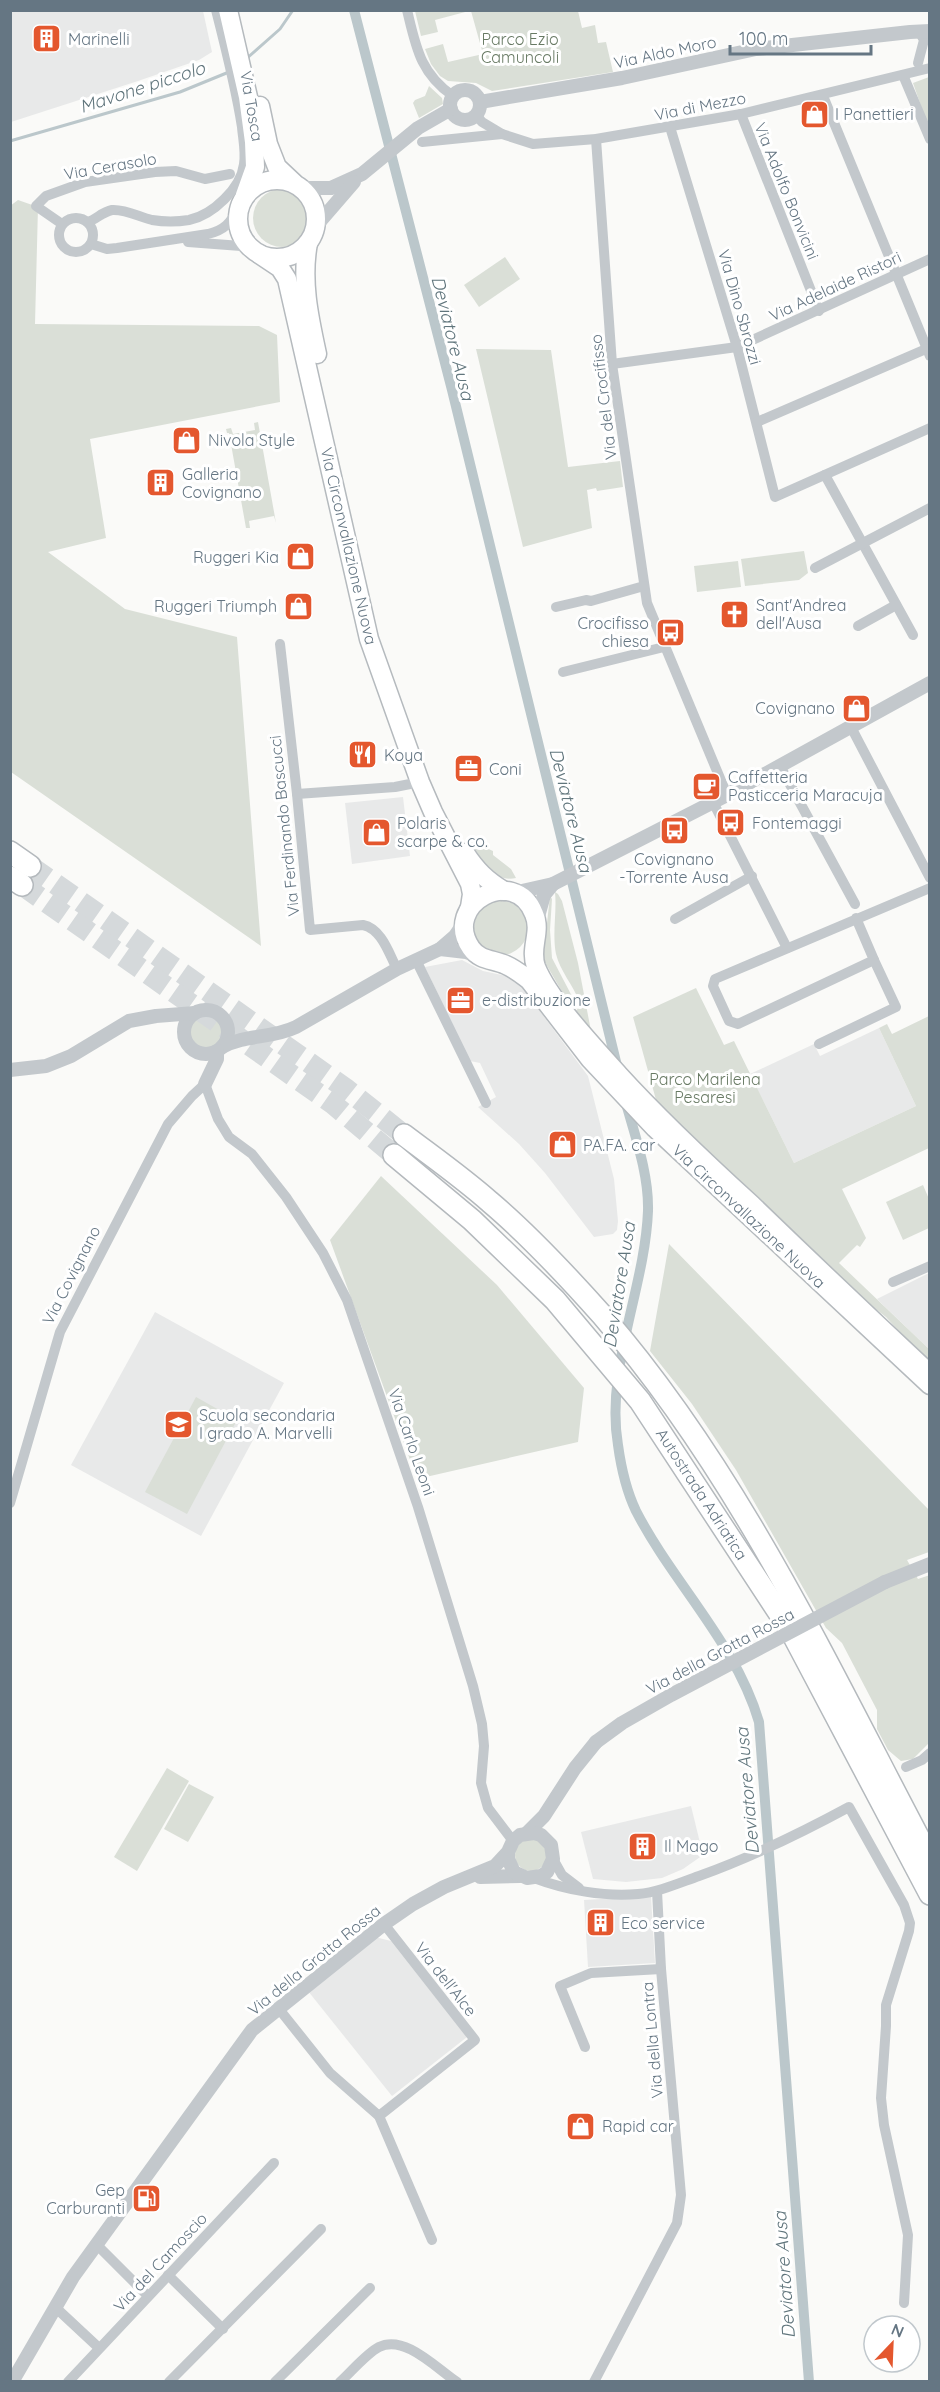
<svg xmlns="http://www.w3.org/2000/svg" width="940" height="2392" font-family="Quicksand,sans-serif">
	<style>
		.built { fill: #e8e9e9 }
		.green { fill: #dadfd7 }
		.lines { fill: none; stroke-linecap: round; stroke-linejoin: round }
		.stream { stroke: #bbc7cb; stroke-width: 3 }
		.canal { stroke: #bbc7cb; stroke-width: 10 }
		.motorway-tunnel { stroke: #d5d9db; stroke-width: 21; stroke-dasharray: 21 10; stroke-linecap: butt }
		.primary-casing { stroke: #b5babe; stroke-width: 21 }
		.motorway-casing { stroke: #b4b9bd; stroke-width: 24 }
		.minor { stroke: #c3c8cc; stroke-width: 10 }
		.tertiary { stroke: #c3c8cc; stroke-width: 14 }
		.primary { stroke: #fff; stroke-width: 18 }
		.motorway { stroke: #fff; stroke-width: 21 }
		.tertiary-bridge { stroke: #c3c8cc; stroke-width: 14 }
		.labels { text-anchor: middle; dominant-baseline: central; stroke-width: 6; stroke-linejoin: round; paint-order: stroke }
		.poi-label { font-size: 16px; fill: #657683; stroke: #fff; text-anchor: start }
		.park-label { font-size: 16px; fill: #687a64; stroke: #fff }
		.street-label { font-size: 16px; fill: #657683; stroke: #fff }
		.water-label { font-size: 18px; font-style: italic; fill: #60757c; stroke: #fff }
	</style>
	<rect width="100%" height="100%" fill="#fafaf8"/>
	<g class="built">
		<path d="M 11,10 L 203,11 L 212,52 L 199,60 L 138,81 L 11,122 Z"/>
		<path d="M 403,797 L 410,856 L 352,864 L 345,803 Z"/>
		<path d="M 462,960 L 483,971 L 511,977 L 519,983 L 588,1076 L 614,1179 L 618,1221 L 617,1230 L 613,1234 L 594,1237 L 545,1173 L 519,1144 L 478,1107 L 496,1097 L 480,1063 L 470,1061 L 425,967 Z"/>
		<path d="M 879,1028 L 916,1106 L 794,1163 L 750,1074 L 814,1044 L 820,1056 Z"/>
		<path d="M 929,1273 L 929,1349 L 877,1299 Z"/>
		<path d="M 155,1312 L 284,1383 L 201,1536 L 71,1465 Z"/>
		<path d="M 691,1806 L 703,1855 L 683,1869 L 662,1878 L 626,1882 L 593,1879 L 581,1832 Z"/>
		<path d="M 651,1896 L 655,1963 L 588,1967 L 584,1900 Z"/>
		<path d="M 375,1937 L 391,1941 L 467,2037 L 392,2096 L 308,1991 Z"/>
	</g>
	<g class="green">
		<path d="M 415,11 L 415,10 L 469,11 L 435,20 L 438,32 L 421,36 Z"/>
		<path d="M 471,11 L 578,11 L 582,28 L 595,25 L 598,43 L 606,42 L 613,72 L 492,91 L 476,83 L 448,81 L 440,76 L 431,64 L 425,49 L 443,44 L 448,62 L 483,54 Z"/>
		<path d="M 929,77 L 929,129 L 913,83 Z"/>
		<path d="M 429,86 L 442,98 L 443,104 L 419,118 L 413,103 L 415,100 L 425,96 Z"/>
		<circle cx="282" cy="218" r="29"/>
		<path d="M 18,200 L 38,207 L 35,324 L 259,326 L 277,335 L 280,402 L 90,439 L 106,538 L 48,552 L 125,609 L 237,637 L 261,946 L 11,772 L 10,206 Z"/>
		<path d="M 505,257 L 520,279 L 479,307 L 464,285 Z"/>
		<path d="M 476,349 L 551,350 L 568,467 L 620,461 L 623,487 L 597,491 L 596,488 L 587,490 L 592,528 L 523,547 Z"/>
		<path d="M 258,422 L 276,523 L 274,516 L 249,521 L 250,528 L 246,528 L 229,433 L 227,433 L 226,429 L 231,428 L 233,434 L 255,430 L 254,423 Z"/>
		<path d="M 804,551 L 808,573 L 799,580 L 745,586 L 741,559 Z"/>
		<path d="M 738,561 L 741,587 L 697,592 L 694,566 Z"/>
		<path d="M 470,841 L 493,851 L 493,855 L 511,869 L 516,878 C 492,883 481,858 470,841 Z"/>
		<path d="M 555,892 L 558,894 L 562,901 L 578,963 L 591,1031 L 575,1012 L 580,1006 L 579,1001 C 573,985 560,971 556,954 C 552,934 557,912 555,892 Z"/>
		<path d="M 550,896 L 552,899 L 550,930 L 552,958 L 575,1002 L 571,1007 L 543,959 Z"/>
		<circle cx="501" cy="928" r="27"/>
		<path d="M 696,988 L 724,1045 L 734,1041 L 794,1163 L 916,1106 L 879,1028 L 887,1024 L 892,1034 L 929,1016 L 929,1148 L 842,1189 L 866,1238 L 860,1247 L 857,1245 L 839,1263 L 929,1349 L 929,1364 L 886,1317 L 850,1289 L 658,1107 L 633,1017 Z"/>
		<circle cx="206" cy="1032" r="17"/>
		<path d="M 381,1176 L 497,1285 L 584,1388 L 578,1442 L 417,1479 L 330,1240 Z"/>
		<path d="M 923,1185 L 929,1199 L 929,1228 L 903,1240 L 886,1202 Z"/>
		<path d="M 669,1244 L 929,1510 L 929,1552 L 907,1560 L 918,1579 L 930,1575 L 929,1743 L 913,1759 L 901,1761 L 888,1750 L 877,1729 L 877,1710 L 842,1643 L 826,1628 L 736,1470 L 692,1404 L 650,1351 Z"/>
		<path d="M 196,1397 L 237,1420 L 187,1514 L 145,1492 Z"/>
		<path d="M 167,1768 L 189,1781 L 137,1871 L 114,1857 Z"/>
		<path d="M 189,1784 L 214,1797 L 188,1842 L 164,1829 Z"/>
		<circle cx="531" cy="1855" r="16"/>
	</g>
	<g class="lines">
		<g class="stream">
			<path d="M 246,59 L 280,29 L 293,10"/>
			<path d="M 10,141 L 180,92 L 229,72"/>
		</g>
		<g class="canal">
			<path d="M 354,10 L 452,390 L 618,1070"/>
			<path d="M 625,1100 C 635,1136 649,1174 648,1211 C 645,1288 605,1369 618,1445 C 621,1467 626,1490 636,1511 C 673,1583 736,1643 759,1722 L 809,2382"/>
		</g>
		<g class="motorway-tunnel">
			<path d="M 30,866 L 345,1088 L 404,1135"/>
			<path d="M 22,885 L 333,1104 L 394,1155"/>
		</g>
		<defs>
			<g id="primary">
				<path d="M 228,10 L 248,97 L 254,142 L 255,167 L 245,195"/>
				<path d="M 260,106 L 268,144 L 277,167 L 294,183"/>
				<circle cx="277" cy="219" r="39"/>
				<path d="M 308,243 C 301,281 309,317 317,354"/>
				<path d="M 259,254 L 280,268 L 287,279 L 369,639 L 420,782 L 433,812 L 470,884 L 472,894 L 470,907"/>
				<path d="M 465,853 C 476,870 486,880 504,891"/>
				<path d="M 930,1374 C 870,1318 811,1262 752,1205 C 706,1163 661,1121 619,1075 C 594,1047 550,1001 536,967 C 529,948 542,932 534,914 C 515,864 441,904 471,948 C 480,961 493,959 506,965 C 515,969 521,974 529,980 L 590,1059 L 655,1128 L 930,1385"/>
			</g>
			<g id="motorway">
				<path d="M 10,852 L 30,866"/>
				<path d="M 10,877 L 22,885"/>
				<path d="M 404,1135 C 433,1157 463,1178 490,1202 C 528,1234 569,1278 602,1315 C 741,1475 831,1673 930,1859"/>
				<path d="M 394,1155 L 472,1220 L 555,1300 L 640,1401 L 791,1631 L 930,1894"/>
			</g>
		</defs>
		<use href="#primary" class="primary-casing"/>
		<use href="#motorway" class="motorway-casing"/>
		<g class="minor">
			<path d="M 407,10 C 416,47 420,73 453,96"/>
			<path d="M 918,63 L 924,40 L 919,31"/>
			<path d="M 903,75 L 930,139"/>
			<path d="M 823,96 L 930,356"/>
			<path d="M 741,114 L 819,311"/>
			<path d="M 476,115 L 482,122 L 502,134 L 533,144 L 596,139 L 741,114 L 930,68"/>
			<path d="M 670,127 L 737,347 L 775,497 L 930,428"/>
			<path d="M 596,139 L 612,364 L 647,603 L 727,795"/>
			<path d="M 422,142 L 502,134"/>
			<circle cx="76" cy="235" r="17"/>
			<path d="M 88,222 C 97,219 102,212 112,210 C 126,209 139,217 152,220 C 164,222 177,222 189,220 C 213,215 241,188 244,164 C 246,152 243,139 242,127 C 236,88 226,49 216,10"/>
			<path d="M 62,224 L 36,206 L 46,196 L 85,182 L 155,172 L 176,171 L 205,179 L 230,174"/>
			<path d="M 188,242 L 241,246 L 252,250"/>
			<path d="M 91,244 L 107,249 L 117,248 L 208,234 C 225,230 230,223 239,208"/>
			<path d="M 612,364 L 737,347 L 930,259"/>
			<path d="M 757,422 L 926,349"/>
			<path d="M 825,475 L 913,635"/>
			<path d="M 815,568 L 930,508"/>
			<path d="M 556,607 L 586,600 L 591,601 L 644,586"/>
			<path d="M 858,626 L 896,605"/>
			<path d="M 280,644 L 297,794 L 310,930 L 363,925 C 382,929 389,954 397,969"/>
			<path d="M 563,672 L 664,647"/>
			<path d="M 851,727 L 930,878"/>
			<path d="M 780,766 L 855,904"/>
			<path d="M 297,794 L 395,787 L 420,782"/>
			<path d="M 713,802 L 787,948"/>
			<path d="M 856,918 L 874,960 L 738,1024 L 729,1021 L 713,986 L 715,979 L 930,888"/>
			<path d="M 675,919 L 752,876"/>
			<path d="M 416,960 L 486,1103"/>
			<path d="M 819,1044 L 896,1007 L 874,960"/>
			<path d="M 893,1282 L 930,1266"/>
			<path d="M 10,1503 L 60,1332 L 168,1124 L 192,1096 L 205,1084 L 218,1119 L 229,1137 L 252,1154 L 286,1197 L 323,1253 L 347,1300 L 418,1507 L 473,1686 L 482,1724 L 484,1746 L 481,1783 L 488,1808 L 513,1841"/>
			<path d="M 906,1767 L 922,1760 L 930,1753"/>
			<path d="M 553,1859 L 562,1875 L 579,1888"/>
			<path d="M 534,1878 C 566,1890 604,1897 638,1894 C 659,1892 679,1883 699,1876 C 752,1857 801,1833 849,1807 L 904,1905 L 910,1923 L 909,1931 L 886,2005 L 886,2026 L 881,2098 L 884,2125 L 908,2235 L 904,2303"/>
			<path d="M 279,2009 L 330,2073 L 379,2116 L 432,2240"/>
			<path d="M 585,2047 L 560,1986 L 591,1973 L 661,1969"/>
			<path d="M 379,2116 L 475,2040 L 384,1924"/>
			<path d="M 96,2244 L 148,2296"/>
			<path d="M 168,2275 L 223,2329"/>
			<path d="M 55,2307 L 99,2348"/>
			<path d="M 68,2382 L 274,2163"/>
			<path d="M 169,2382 L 321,2229"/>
			<path d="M 275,2382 L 370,2288"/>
			<path d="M 340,2382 C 351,2372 367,2353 379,2347 C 405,2334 437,2369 457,2382"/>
			<path d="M 594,2382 L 677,2223 L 681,2195 L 661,1969 L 657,1891"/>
		</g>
		<g class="tertiary">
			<circle cx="465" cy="105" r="15"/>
			<path d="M 480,102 L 622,78 L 756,49 L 910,32 L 930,31"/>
			<path d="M 301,188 L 331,188 L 362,174 L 418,128 L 451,109"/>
			<path d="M 316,226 L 354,182"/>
			<path d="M 513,893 L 553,884 L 727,795 L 930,683"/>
			<path d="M 537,920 L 544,895 L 553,884"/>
			<path d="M 440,949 L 466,952 L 479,956"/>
			<circle cx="206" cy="1032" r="22"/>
			<path d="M 222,1047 C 246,1034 271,1039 296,1027 L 397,969 L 440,949 L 455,936 L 464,923"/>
			<path d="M 10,1070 L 46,1066 L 71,1056 L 129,1021 L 156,1016 L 195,1013"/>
			<path d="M 205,1084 L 217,1059 L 217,1051"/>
			<path d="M 885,1582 L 930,1564"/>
			<path d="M 527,1833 L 544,1816 L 575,1768 L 596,1742"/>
			<path d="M 480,1877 L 520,1876"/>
			<path d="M 12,2382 L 73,2277 L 252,2030 L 384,1924 L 413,1904 L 444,1887 L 495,1866 L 508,1852 L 513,1841 L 520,1835 L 534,1833 L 541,1835 L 551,1845 L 553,1859 L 547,1872 L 541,1876 L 527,1878 L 514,1872 L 508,1859 L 508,1852"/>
		</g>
		<use href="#primary" class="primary"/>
		<use href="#motorway" class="motorway"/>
		<path class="tertiary-bridge" d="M 596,1742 L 622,1723 L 671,1695 L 885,1582"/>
	</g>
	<defs>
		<symbol id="building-square" viewBox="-11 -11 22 22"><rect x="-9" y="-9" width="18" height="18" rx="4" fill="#e4572e" stroke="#fff"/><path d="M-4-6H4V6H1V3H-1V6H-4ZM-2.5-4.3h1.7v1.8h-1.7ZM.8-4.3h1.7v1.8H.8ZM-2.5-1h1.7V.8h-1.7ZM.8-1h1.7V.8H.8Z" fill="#fff"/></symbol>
		<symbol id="shop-square" viewBox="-11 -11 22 22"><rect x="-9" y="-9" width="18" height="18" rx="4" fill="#e4572e" stroke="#fff"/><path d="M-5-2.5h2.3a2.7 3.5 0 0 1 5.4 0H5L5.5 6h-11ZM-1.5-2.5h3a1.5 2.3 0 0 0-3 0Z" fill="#fff"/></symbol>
		<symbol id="church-square" viewBox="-11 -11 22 22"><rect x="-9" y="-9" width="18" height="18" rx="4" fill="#e4572e" stroke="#fff"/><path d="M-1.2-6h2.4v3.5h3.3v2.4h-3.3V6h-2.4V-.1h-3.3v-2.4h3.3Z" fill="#fff"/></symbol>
		<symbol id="bus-square" viewBox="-11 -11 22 22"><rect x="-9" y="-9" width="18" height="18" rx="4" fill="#e4572e" stroke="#fff"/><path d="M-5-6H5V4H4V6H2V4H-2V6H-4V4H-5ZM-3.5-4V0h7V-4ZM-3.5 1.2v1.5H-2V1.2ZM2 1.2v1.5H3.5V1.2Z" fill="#fff"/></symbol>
		<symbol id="restaurant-square" viewBox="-11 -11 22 22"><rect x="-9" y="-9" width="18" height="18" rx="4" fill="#e4572e" stroke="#fff"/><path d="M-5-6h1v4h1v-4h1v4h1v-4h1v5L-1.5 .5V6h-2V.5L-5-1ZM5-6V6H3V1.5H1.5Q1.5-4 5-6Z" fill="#fff"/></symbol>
		<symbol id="office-square" viewBox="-11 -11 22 22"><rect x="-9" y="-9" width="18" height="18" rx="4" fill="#e4572e" stroke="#fff"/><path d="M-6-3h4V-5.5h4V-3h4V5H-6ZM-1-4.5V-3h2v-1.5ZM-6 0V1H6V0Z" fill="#fff"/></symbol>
		<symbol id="cafe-square" viewBox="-11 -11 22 22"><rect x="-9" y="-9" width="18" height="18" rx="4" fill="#e4572e" stroke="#fff"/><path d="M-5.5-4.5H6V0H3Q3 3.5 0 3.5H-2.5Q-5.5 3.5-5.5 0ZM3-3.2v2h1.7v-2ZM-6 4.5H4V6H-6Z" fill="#fff"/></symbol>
		<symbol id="school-square" viewBox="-11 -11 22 22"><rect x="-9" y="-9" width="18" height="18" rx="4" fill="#e4572e" stroke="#fff"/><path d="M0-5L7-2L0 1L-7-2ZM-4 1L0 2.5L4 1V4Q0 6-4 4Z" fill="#fff"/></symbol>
		<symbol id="fuel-square" viewBox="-11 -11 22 22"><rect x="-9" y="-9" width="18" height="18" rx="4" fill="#e4572e" stroke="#fff"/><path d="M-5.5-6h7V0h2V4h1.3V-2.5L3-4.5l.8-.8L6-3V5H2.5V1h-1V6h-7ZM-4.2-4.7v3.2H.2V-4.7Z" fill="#fff"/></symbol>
	</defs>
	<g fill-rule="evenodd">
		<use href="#building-square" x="30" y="22" width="33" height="33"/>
		<use href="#shop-square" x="798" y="98" width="33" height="33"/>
		<use href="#shop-square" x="170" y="424" width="33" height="33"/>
		<use href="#building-square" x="144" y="466" width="33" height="33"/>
		<use href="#shop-square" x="284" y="540" width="33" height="33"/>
		<use href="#shop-square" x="282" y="590" width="33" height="33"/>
		<use href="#church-square" x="718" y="598" width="33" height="33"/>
		<use href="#bus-square" x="654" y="616" width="33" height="33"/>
		<use href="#shop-square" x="840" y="692" width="33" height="33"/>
		<use href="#restaurant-square" x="346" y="738" width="33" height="33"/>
		<use href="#office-square" x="452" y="752" width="33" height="33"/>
		<use href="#cafe-square" x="690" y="770" width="33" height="33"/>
		<use href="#bus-square" x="714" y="806" width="33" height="33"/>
		<use href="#bus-square" x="658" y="814" width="33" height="33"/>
		<use href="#shop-square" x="360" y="816" width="33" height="33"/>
		<use href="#office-square" x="444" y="984" width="33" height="33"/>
		<use href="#shop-square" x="546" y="1128" width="33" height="33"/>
		<use href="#school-square" x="162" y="1408" width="33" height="33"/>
		<use href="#building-square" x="626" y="1830" width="33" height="33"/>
		<use href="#building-square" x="584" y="1906" width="33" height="33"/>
		<use href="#shop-square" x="564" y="2110" width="33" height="33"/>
		<use href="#fuel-square" x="130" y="2182" width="33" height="33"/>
	</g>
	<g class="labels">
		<g class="poi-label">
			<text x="68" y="39">Marinelli</text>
			<text x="835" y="114">I Panettieri</text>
			<text x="208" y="440">Nivola Style</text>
			<text x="182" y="474">Galleria<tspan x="182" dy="18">Covignano</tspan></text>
			<text x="279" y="557" text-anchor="end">Ruggeri Kia</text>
			<text x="756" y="605">Sant'Andrea<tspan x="756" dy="18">dell'Ausa</tspan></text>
			<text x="277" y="606" text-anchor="end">Ruggeri Triumph</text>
			<text x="649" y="623" text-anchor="end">Crocifisso<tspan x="649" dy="18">chiesa</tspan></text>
			<text x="835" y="708" text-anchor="end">Covignano</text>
			<text x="384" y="755">Koya</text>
			<text x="489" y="769">Coni</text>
			<text x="728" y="777">Caffetteria<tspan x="728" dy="18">Pasticceria Maracuja</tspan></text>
			<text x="397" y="823">Polaris<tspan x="397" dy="18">scarpe &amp; co.</tspan></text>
			<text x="752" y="823">Fontemaggi</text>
			<text x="674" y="859" text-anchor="middle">Covignano<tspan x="674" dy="18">-Torrente Ausa</tspan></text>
			<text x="482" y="1000">e-distribuzione</text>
			<text x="583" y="1145">PA.FA. car</text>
			<text x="199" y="1415">Scuola secondaria<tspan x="199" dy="18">I grado A. Marvelli</tspan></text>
			<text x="664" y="1846">Il Mago</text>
			<text x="621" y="1923">Eco service</text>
			<text x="602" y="2126">Rapid car</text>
			<text x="125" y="2190" text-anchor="end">Gep<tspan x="125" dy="18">Carburanti</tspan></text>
		</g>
		<g class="park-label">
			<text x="520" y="39">Parco Ezio<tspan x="520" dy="18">Camuncoli</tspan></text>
			<text x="705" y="1079">Parco Marilena<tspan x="705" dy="18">Pesaresi</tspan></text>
		</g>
		<g class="street-label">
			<text transform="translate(665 52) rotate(-12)">Via Aldo Moro</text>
			<text transform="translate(252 106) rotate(80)">Via Tosca</text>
			<text transform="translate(700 106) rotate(-11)">Via di Mezzo</text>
			<text transform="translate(110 166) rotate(-10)">Via Cerasolo</text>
			<text transform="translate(787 191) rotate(68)">Via Adolfo Bonvicini</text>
			<text transform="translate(835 286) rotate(-25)">Via Adelaide Ristori</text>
			<text transform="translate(740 307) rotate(74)">Via Dino Sbrozzi</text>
			<text transform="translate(603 397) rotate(-97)">Via del Crocifisso</text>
			<text transform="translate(349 546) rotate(77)">Via Circonvallazione Nuova</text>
			<text transform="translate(284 826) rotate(-96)">Via Ferdinando Bascucci</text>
			<text transform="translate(749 1216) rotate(43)">Via Circonvallazione Nuova</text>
			<text transform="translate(71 1275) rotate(-63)">Via Covignano</text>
			<text transform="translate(412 1442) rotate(71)">Via Carlo Leoni</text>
			<text transform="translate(702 1494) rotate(57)">Autostrada Adriatica</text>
			<text transform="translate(720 1651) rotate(-28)">Via della Grotta Rossa</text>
			<text transform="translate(314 1960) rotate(-39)">Via della Grotta Rossa</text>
			<text transform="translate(446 1979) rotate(52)">Via dell'Alce</text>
			<text transform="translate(652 2040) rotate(-95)">Via della Lontra</text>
			<text transform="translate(160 2262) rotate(-47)">Via del Camoscio</text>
		</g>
		<g class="water-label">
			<text transform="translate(142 87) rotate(-18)">Mavone piccolo</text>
			<text transform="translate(453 338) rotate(76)">Deviatore Ausa</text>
			<text transform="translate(571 810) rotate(76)">Deviatore Ausa</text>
			<text transform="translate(619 1285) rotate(-81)">Deviatore Ausa</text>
			<text transform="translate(747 1791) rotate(-95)">Deviatore Ausa</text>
			<text transform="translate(784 2275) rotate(-94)">Deviatore Ausa</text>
		</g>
	</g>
	<rect width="940" height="2392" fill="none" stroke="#657683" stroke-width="24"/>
	<g transform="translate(892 2344) rotate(23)"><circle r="28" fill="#ffffff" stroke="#c1c8cd" stroke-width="1.5"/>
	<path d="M0-4.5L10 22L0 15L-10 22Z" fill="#e4572e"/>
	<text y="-9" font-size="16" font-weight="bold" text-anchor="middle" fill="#657683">N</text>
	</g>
	<path d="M730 45v9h141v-9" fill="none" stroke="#657683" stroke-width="3"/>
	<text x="739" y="45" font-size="18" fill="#657683" stroke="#ffffff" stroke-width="4.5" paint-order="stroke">100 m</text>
</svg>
